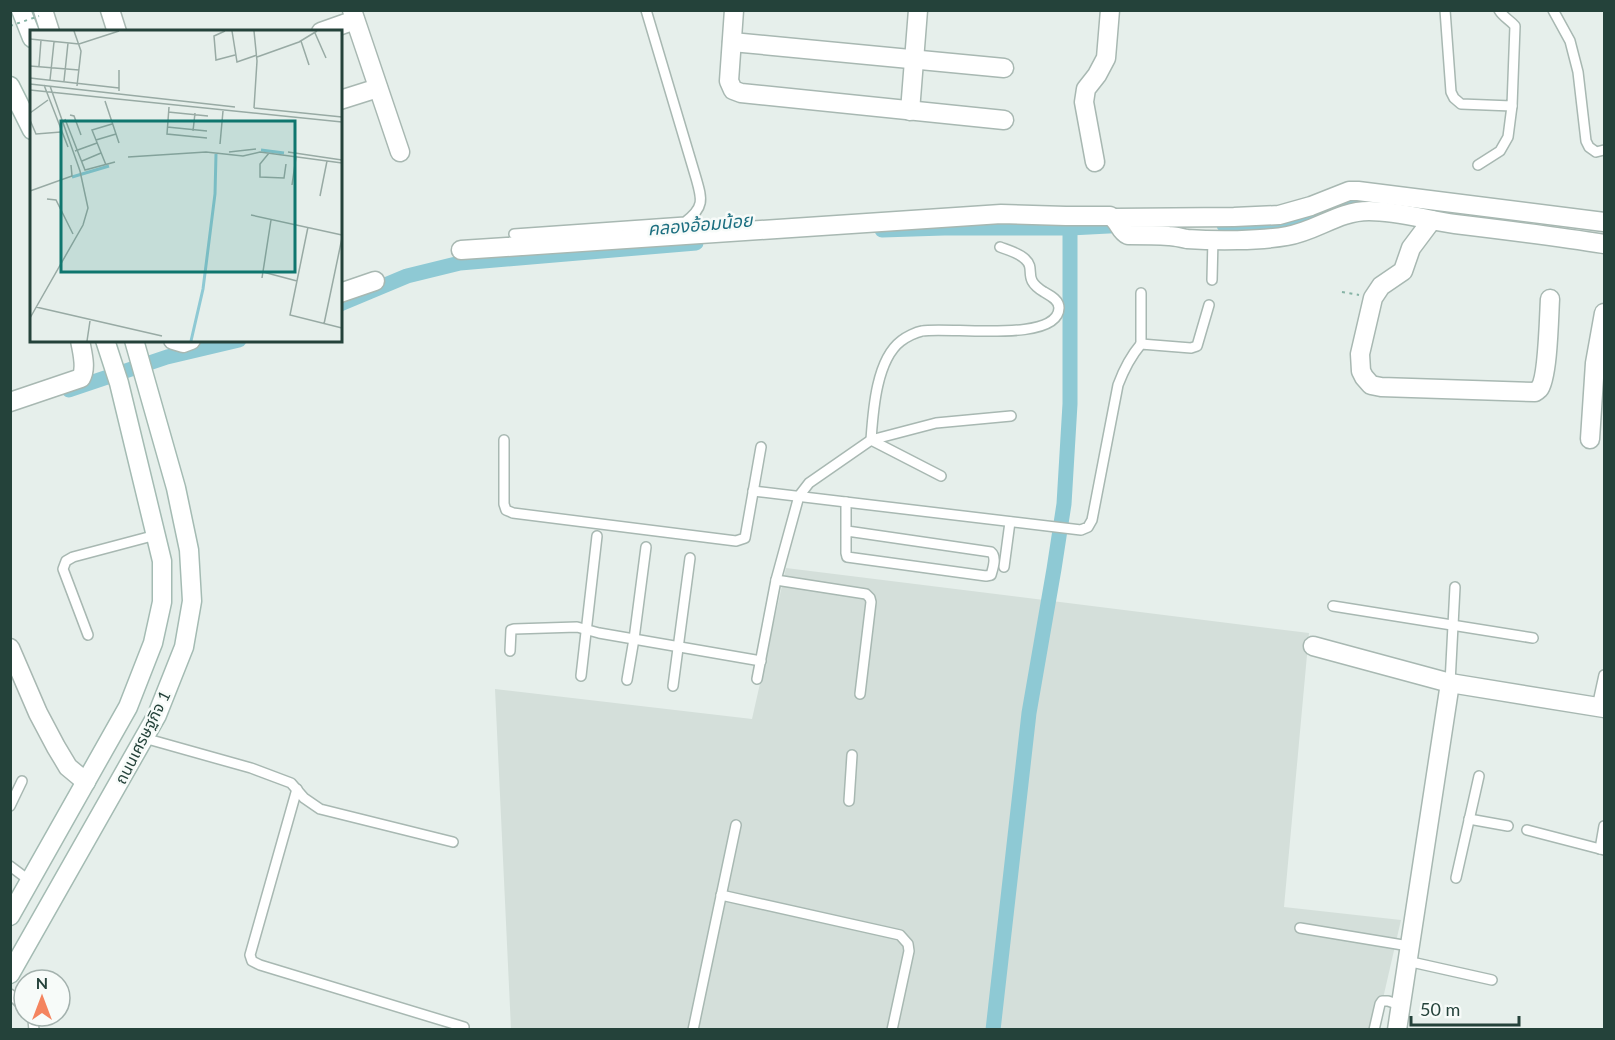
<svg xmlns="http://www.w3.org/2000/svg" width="1615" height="1040" font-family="Lato,'Noto Sans Thai',sans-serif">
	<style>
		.built { fill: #d4dfda }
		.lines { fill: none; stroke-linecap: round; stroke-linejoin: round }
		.canal { stroke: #8ec9d4; stroke-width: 15 }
		.service-casing { stroke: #a8b8b2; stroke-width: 12 }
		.minor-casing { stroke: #a8b8b2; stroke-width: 21 }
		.secondary-casing { stroke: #a4bbb3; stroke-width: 21 }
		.path { stroke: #86b3a5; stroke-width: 2; stroke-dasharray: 3 4.5; stroke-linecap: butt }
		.service { stroke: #fff; stroke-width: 9 }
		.minor { stroke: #fff; stroke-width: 18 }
		.secondary { stroke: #fff; stroke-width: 18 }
		.path-bridge { stroke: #86b3a5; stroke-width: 2; stroke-dasharray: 3 4.5; stroke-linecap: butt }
		.labels { text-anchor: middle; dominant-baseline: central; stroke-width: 5; stroke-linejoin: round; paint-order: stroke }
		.street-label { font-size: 16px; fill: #24423a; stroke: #f7fbf9 }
		.water-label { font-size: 18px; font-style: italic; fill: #1c6f80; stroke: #f7fbf9 }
		.inset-river { fill: none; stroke: #8ec9d4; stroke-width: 3 }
		.inset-road { fill: none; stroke: #98aaa4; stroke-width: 1.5 }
		.view { fill: #0f766e; fill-opacity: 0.15; stroke: #0f766e; stroke-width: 3 }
		.inset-edge { fill: none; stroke: #24423a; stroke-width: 3 }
	</style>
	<rect width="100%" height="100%" fill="#e6efeb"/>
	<path class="built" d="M 786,568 L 1309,633 L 1284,907 L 1401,920 L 1376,1029 L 511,1029 L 495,689 L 752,719 Z"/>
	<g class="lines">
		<g class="canal">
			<path d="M 1224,225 L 1272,226 L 1351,201 L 1384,201"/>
			<path d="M 882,230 L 944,228 L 1070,228 L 1128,225"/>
			<path d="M 340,304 L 407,276 L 460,263 L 696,243"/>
			<path d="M 69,390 L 167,357 L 239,340"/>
			<path d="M 993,1030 L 1029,713 L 1054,569 L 1064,504 L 1070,404 L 1070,228"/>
		</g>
		<defs>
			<g id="service">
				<path d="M 1445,10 L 1451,92 L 1454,98 L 1461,104 L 1512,106 L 1515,26 C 1510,20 1503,17 1499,10"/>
				<path d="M 1553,10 L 1570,41 L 1578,72 L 1586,141 L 1589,147 L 1596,152 L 1604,150"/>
				<path d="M 1478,165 L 1500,151 L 1508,137 L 1512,106"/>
				<path d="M 514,234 L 685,222 C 705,207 702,199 696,178 L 646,10"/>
				<path d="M 1212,280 L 1213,239"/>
				<path d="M 1141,293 L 1141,344"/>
				<path d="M 504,440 L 504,504 L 506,510 L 513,513 L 736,541 L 745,538 L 761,447"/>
				<path d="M 941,476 L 871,440 C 873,412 876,360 901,341 C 906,337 916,332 922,331 C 946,326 1058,344 1059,308 C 1059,300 1051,296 1044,292 C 1021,278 1037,270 1025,259 C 1019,253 1008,250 1000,247"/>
				<path d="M 753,491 L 1081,530 L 1088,527 L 1092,520 L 1118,385 C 1124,369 1130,357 1141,344 L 1191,348 L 1197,346 L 1209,305"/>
				<path d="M 846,502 L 846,553 L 847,557 L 986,576 L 991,575 C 993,568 997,557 991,552 L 847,531"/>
				<path d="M 1004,567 L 1010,522"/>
				<path d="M 776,580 L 866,594 L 870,598 L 871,602 L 860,694"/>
				<path d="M 1333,606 L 1533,638"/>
				<path d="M 88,635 L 63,569 L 66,561 L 73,557 L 156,535"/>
				<path d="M 510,651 L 511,630 L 514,629 L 577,627 L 599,633 L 761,661"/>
				<path d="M 581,676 L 597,536"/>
				<path d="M 757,679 L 776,580 L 799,496 L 809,483 L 871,440 L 936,423 L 1011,416"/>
				<path d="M 627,680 L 634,639 L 646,547"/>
				<path d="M 1450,683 L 1455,587"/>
				<path d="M 673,686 L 690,558"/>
				<path d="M 1597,707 L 1604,675"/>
				<path d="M 144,738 L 251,768 L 291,783 L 304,798 L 320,809 L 453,842"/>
				<path d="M 297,789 L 250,955 L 252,961 L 260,965 L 464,1027"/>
				<path d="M 849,801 L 852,755"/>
				<path d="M 10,806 L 22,781"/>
				<path d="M 1469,819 L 1508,826"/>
				<path d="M 1527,830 L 1604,850"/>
				<path d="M 1600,849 L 1604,826"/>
				<path d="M 10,866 L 30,881"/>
				<path d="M 1456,878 L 1479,776"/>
				<path d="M 721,895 L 900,935 L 908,944 L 909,951 L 892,1030"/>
				<path d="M 1300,928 L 1409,946"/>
				<path d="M 1407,961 L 1492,980"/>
				<path d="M 10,994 L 24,1007"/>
				<path d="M 30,1016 L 33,1020 L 34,1030"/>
				<path d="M 693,1030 L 736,825"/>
				<path d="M 1374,1030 L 1380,1004 L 1382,1001 L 1388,1001 L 1400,1005"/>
			</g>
			<g id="minor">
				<path d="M 43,10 L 50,32"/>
				<path d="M 110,10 L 117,32"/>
				<path d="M 352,10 L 400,152"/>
				<path d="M 734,10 L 729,81 L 733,90 L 741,93 L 1004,120"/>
				<path d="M 321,32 L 355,20"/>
				<path d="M 732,42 L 1004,68"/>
				<path d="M 340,100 L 378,88"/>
				<path d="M 910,111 L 918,10"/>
				<path d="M 1095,162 L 1084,102 L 1086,89 L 1097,75 L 1106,58 L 1110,10"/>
				<path d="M 1114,218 L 1234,217 L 1279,215 L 1311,206 L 1349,191 L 1358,191 L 1604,222"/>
				<path d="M 1432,220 L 1411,248 L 1403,271 L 1381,286 L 1373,298 L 1360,354 L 1361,371 L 1364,377 L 1371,385 L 1381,387 L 1535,392 C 1537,391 1538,390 1539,389 C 1548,379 1549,315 1550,299"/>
				<path d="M 461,250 L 1001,214 L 1066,216 L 1110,216 C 1119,220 1119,231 1128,235 C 1141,235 1155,235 1169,236 C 1175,236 1181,238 1187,239 C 1216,241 1259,241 1287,236 C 1317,231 1338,211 1369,211 C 1399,211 1426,220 1455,224 C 1505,230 1555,236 1604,244"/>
				<path d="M 340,293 L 375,281"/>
				<path d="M 173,340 L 183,343 L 191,340"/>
				<path d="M 10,402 L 81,378 C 87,368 82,352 80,340"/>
				<path d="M 1590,439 L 1595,363 L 1604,313"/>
				<path d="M 1313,646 L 1450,683 L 1604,708"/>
				<path d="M 10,648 L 38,713 L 56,747 L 68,767 L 86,782"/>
				<path d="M 1397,1030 L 1450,683"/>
			</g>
			<g id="secondary">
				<path d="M 21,10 L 32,38"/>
				<path d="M 10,86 L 32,130"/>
				<path d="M 10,916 L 128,707 L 153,643 L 162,602 L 162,561 L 119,383 L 105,340"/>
				<path d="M 10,974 L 157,715 L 184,647 L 192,601 L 189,550 L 176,488 L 134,340"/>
			</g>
		</defs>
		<use href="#service" class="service-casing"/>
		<use href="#minor" class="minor-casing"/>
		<use href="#secondary" class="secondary-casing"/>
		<path class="path" d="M 1342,292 L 1359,295"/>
		<use href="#service" class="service"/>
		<use href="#minor" class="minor"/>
		<use href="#secondary" class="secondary"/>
		<path class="path-bridge" d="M 10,26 L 39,16"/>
	</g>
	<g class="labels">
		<g class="street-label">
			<text transform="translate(142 737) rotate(-63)">ถนนเศรษฐกิจ 1</text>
		</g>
		<g class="water-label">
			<text transform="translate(700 224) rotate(-5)">คลองอ้อมน้อย</text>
		</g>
	</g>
	<g transform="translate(30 30)">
		<rect width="312" height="312" fill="#e6efeb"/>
		<path class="inset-river" d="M 231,120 L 254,123M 42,147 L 79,136M 161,311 L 173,259 L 185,164 L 186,124"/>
		<path class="inset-road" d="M 44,1 L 51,21 L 47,56M 195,1 L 184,6 L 186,30 L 205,25M 202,1 L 207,32 L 227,25M 224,1 L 227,31 L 224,78M 285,3 L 296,28M 0,9 L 49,14 L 89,1M 271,11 L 279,35M 227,27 L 269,12 L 287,1M 0,36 L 49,40M 9,36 L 11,10M 89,40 L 89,61M 0,48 L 89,58M 20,50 L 24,12M 34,51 L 38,13M 0,54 L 205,77M 14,55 L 38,117M 0,60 L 312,92M 75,71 L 89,113M 139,77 L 137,104 L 177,108M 224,78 L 312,87M 138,82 L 178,86M 0,83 L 18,70M 40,85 L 44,86 L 51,105M 35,89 L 55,140 L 85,132M 0,90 L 6,104 L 31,102M 137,97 L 177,101M 163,101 L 165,83M 66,110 L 86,104M 190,114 L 193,81M 45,121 L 67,113M 199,122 L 226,119M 258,122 L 312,130M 239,123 L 230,134 L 230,147 L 254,148 L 256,134M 98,127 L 176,122 L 213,126 L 230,122 L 312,133M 52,131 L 71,123M 76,135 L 62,100 L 82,94M 262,155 L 266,127M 0,161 L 42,146 L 41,135M 290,166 L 297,131M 17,169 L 26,170 L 43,204M 221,185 L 312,205M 278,197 L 260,285 L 312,298M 233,242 L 267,251M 232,248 L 241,190M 6,277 L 132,306M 0,288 L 53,195 L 58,178 L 50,141 L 20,56M 294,294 L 312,208M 57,311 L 60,291"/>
		<path class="view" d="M 31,91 L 265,91 L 265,242 L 31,242 Z"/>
		<rect width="312" height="312" class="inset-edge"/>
	</g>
	<rect width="1615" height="1040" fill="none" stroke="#24423a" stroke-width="24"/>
	<g transform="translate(42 998)"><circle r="28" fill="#f7fbf9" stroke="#a3b1ad" stroke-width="1.5"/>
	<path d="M0-4.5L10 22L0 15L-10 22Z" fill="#f4845f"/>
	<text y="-9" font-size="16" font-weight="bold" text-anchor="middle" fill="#24423a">N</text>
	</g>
	<path d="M1411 1016v9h108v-9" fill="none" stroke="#24423a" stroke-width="3"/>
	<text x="1420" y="1016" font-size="18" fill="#24423a" stroke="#f7fbf9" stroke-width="4.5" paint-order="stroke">50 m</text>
</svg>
